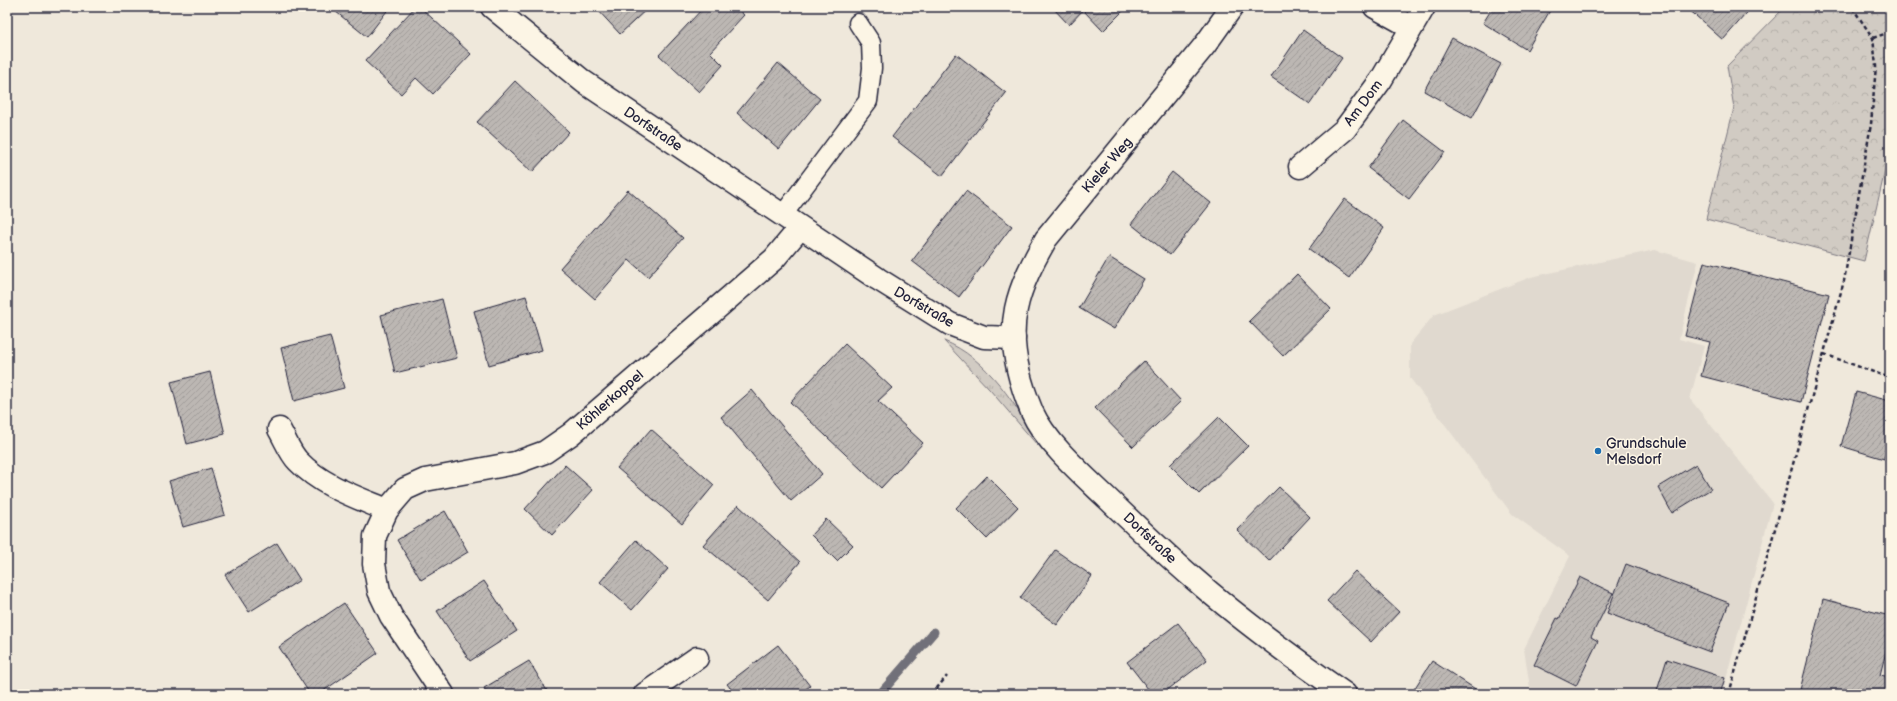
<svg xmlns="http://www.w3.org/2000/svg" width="1897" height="701" font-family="'Balsamiq Sans',sans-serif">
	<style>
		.built { fill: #e0d9cf }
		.grass { fill: url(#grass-tufts); stroke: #7a767f }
		.park { fill: url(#park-crowns); stroke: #7a767f }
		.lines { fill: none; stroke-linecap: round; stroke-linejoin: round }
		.stream { stroke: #716f79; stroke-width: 9 }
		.building { fill: url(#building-hatch); stroke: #22223b }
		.service-casing { stroke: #22223b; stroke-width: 21 }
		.minor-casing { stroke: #22223b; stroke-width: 25 }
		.tertiary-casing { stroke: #22223b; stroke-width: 25 }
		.path { stroke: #22223b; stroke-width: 2.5; stroke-dasharray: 4 3; stroke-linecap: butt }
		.service { stroke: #fcf5e5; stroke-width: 18 }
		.minor { stroke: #fcf5e5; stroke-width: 22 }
		.tertiary { stroke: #fcf5e5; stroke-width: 22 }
		.poi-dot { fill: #1f6fb2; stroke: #fcf5e5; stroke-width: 1.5 }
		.labels { text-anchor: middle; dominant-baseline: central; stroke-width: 3; stroke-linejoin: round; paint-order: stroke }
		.street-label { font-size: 14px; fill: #22223b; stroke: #fcf5e5 }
		.poi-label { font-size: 14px; fill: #22223b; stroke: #fcf5e5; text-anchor: start }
	</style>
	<defs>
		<pattern id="grass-tufts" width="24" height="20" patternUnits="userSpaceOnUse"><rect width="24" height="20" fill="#d1cbc3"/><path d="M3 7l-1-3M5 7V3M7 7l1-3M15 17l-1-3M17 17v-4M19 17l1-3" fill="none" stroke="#b3aea8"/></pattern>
		<pattern id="park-crowns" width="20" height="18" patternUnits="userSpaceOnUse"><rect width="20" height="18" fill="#d1cbc3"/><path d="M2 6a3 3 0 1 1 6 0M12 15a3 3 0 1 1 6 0" fill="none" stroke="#b3aea8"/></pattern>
		<pattern id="building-hatch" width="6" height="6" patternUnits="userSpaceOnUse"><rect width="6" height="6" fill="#bcb7b3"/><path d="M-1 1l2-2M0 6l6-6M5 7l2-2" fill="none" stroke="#a19d9b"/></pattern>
	</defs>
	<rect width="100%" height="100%" fill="#efe8db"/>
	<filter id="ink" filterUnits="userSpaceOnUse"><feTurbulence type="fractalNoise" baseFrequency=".025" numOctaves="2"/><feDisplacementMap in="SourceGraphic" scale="8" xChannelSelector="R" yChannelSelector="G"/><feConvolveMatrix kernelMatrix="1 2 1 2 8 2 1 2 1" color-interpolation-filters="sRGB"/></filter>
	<g filter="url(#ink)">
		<path class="built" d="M 1655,250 L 1698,262 L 1679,339 L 1704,346 L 1690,399 L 1773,503 L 1722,694 L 1531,694 L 1524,649 L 1570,556 L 1512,514 L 1410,378 L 1410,344 L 1434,315 L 1531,277 Z"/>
		<path class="grass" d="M 944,341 C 986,357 1019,407 1038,446 L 990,390 Z"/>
		<path class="park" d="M 1785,7 L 1890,7 L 1890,149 L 1864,261 L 1706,219 L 1734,108 L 1727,66 Z"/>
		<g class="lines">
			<path class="stream" d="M 880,694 L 934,632"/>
		</g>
		<g class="building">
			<path d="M 330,7 L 390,7 L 367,37 Z"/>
			<path d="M 415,7 L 420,7 L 471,54 L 433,94 L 416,78 L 401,94 L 365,61 Z"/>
			<path d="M 595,7 L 649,7 L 620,34 Z"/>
			<path d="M 704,7 L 735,7 L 744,15 L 710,52 L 723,65 L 699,92 L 659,55 Z"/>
			<path d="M 1052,7 L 1127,7 L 1103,31 L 1083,10 L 1069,25 Z"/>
			<path d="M 1493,7 L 1552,7 L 1527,50 L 1483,23 Z"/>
			<path d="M 1686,7 L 1752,7 L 1723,40 Z"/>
			<path d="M 1303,30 L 1342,58 L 1310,104 L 1271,77 Z"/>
			<path d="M 1452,38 L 1501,64 L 1472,118 L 1424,91 Z"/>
			<path d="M 956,54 L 1006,93 L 942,176 L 892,137 Z"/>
			<path d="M 778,63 L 820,99 L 779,149 L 737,113 Z"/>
			<path d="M 515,81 L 569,132 L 532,172 L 477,122 Z"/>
			<path d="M 1403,120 L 1445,152 L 1409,199 L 1368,168 Z"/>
			<path d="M 1172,172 L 1211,203 L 1170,255 L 1131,224 Z"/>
			<path d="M 628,190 L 683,238 L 648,277 L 629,260 L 595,299 L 560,268 Z"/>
			<path d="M 966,191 L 1012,226 L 959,297 L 912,261 Z"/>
			<path d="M 1345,199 L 1384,228 L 1349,278 L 1309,249 Z"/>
			<path d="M 1109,257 L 1144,279 L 1114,329 L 1079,308 Z"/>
			<path d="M 1704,262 L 1829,294 L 1801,402 L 1701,376 L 1710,342 L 1685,336 Z"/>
			<path d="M 1297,274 L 1331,309 L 1283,356 L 1249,321 Z"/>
			<path d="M 526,296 L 542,350 L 489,365 L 474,311 Z"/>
			<path d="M 442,299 L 457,358 L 395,373 L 381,315 Z"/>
			<path d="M 330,336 L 344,388 L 294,401 L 281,348 Z"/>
			<path d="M 845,344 L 892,388 L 878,401 L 923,443 L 881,488 L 790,402 Z"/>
			<path d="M 1144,361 L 1181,401 L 1133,447 L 1095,408 Z"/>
			<path d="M 210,372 L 225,434 L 187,444 L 171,382 Z"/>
			<path d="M 752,390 L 822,474 L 791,501 L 721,417 Z"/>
			<path d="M 1856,392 L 1890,401 L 1890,439 L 1884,459 L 1841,446 Z"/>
			<path d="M 1219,417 L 1248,446 L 1199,494 L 1170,465 Z"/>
			<path d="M 651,429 L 714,485 L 682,524 L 617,468 Z"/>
			<path d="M 1696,464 L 1711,489 L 1672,513 L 1658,487 Z"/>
			<path d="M 565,465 L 593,490 L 552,535 L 525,509 Z"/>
			<path d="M 211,468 L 225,515 L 183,527 L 169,481 Z"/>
			<path d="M 987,476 L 1018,507 L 987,539 L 956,508 Z"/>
			<path d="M 1279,487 L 1310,517 L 1269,561 L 1237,530 Z"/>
			<path d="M 738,505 L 800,562 L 768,600 L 703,545 Z"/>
			<path d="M 445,511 L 468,552 L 421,580 L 397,540 Z"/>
			<path d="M 826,519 L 853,545 L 837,561 L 811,535 Z"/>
			<path d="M 636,540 L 668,569 L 632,610 L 600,582 Z"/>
			<path d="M 277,543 L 300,580 L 249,612 L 225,575 Z"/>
			<path d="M 1055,550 L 1092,576 L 1057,625 L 1020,598 Z"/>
			<path d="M 1626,564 L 1729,603 L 1710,652 L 1607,613 Z"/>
			<path d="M 1355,571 L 1399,612 L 1371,642 L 1327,601 Z"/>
			<path d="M 1580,577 L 1613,593 L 1591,637 L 1598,641 L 1576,686 L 1534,665 L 1557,618 L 1559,619 Z"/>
			<path d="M 484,581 L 517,631 L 470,661 L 437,611 Z"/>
			<path d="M 1823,599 L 1890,616 L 1890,636 L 1880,675 L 1890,677 L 1890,694 L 1799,694 Z"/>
			<path d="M 344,603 L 378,653 L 319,694 L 310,694 L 279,647 Z"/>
			<path d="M 1178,623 L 1207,660 L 1162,694 L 1152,694 L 1127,662 Z"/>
			<path d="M 778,645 L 810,686 L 800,694 L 735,694 L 727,684 Z"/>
			<path d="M 1667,659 L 1725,678 L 1720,694 L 1656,694 Z"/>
			<path d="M 529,661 L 549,694 L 488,694 L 484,688 Z"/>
			<path d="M 1432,661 L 1483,694 L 1411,694 Z"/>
			<path d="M 974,688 L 978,694 L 965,694 Z"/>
		</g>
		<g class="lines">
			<defs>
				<path id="service" d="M 782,216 L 868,101 L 872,68 L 871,43 L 858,23"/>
				<g id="minor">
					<path d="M 1375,7 L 1411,27"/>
					<path d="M 1300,167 L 1345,129 L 1381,80 L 1424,7"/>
					<path d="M 279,429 C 285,439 290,453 298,461 C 322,486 356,497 387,510"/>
					<path d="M 443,694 L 391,616 L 379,591 L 374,564 L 375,536 L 387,510 L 405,489 L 425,480 L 515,463 L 545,452 L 571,434 L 774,259 L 800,228"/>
					<path d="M 645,694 L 697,658"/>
				</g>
				<g id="tertiary">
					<path d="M 492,7 L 584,82 L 878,279 L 950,324 L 984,337 L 1014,338"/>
					<path d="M 1232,7 L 1205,45 L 1046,239 C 1034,260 1021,284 1016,309 C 1009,343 1019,381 1032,412 C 1046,443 1084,476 1108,499 C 1136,526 1164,553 1193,578 C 1241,620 1293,658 1345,694"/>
				</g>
			</defs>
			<use href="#service" class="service-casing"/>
			<use href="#minor" class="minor-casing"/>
			<use href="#tertiary" class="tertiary-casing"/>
			<g class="path">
				<path d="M 1873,38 L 1890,32"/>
				<path d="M 1824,354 L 1890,378"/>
				<path d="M 932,694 L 947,676"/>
				<path d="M 1729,694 L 1844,281 L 1871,124 L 1876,66 L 1873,38 L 1852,7"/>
			</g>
			<use href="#service" class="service"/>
			<use href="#minor" class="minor"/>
			<use href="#tertiary" class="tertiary"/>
		</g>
	</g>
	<circle class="poi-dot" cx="1598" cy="451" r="4"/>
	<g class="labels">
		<g class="street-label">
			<text transform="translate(1363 103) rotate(-53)">Am Dom</text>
			<text transform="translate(653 129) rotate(34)">Dorfstraße</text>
			<text transform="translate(1107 165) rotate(-49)">Kieler Weg</text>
			<text transform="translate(924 307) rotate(30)">Dorfstraße</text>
			<text transform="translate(610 400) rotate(-41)">Köhlerkoppel</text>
			<text transform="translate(1150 538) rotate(43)">Dorfstraße</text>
		</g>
		<g class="poi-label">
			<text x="1606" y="443">Grundschule<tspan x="1606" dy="16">Melsdorf</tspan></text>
		</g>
	</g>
	<rect width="1897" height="701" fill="none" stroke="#fcf5e5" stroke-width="24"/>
	<rect x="12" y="12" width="1873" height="677" fill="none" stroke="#22223b" stroke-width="1.5" filter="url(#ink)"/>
</svg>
